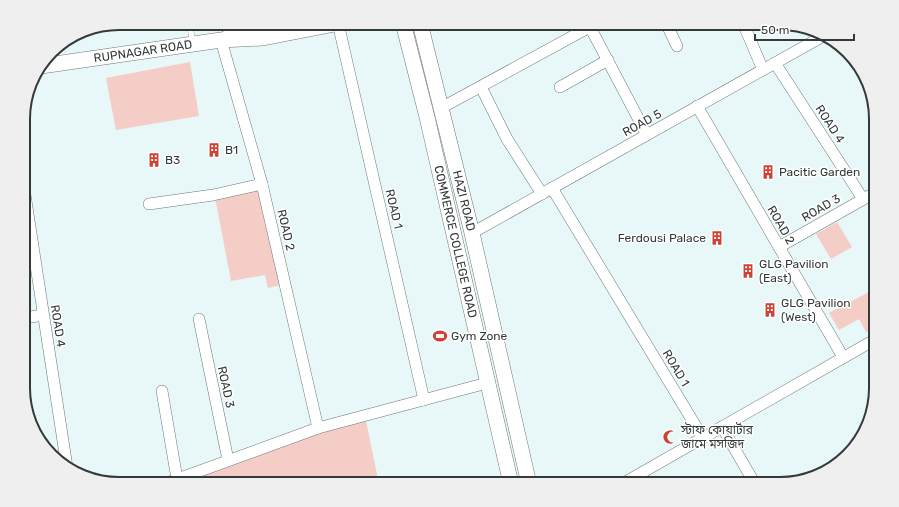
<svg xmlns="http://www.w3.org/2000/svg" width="899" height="507" font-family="Rubik,'Noto Sans Bengali',sans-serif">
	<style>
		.green { fill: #f3cdc6 }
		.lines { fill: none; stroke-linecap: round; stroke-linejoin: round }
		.lane-casing { stroke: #6b797a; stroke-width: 6 }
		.street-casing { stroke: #6b797a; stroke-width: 12 }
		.secondary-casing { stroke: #6b797a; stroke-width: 16 }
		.lane { stroke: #fff; stroke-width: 5.5 }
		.street { stroke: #fff; stroke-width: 11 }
		.secondary { stroke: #fff; stroke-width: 15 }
		.labels { text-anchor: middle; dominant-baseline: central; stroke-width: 3; stroke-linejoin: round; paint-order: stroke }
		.street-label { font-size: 12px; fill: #343a3b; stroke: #fff }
		.poi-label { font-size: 12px; fill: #343a3b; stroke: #fff; text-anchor: start }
		.rim { fill: none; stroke: #343a3b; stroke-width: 2 }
	</style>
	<rect width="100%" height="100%" fill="#e8f8f8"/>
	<g class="green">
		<path d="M 190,62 L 199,116 L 116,130 L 106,78 Z"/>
		<path d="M 260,187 L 281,285 L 268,288 L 265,275 L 231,281 L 215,197 Z"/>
		<path d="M 837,222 L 852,247 L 831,259 L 816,234 Z"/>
		<path d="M 871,291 L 876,299 L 876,327 L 866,332 L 859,319 L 839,330 L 829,313 Z"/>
		<path d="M 365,416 L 379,484 L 204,484 L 200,471 Z"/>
	</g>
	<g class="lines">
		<defs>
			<path id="lane" d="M 189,23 L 193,42"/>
			<g id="street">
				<path d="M 338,23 L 424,400"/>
				<path d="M 666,23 L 677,46"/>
				<path d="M 743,23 L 763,70"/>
				<path d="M 590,27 L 647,135"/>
				<path d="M 221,40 L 262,184 L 318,428"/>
				<path d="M 775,63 L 863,199"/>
				<path d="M 481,87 L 507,139 L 542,194"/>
				<path d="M 560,87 L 608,60"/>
				<path d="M 697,106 L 843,357"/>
				<path d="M 441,108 L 597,23"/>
				<path d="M 24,188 L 67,467"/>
				<path d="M 552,188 L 703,438"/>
				<path d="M 149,204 L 213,195 L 262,184"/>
				<path d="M 472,233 L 825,35"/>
				<path d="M 779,247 L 876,192"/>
				<path d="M 24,318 L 43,315"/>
				<path d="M 199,319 L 228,460"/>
				<path d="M 162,391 L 177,479"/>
				<path d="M 722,427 L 755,484"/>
				<path d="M 164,484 L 318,428 L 487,383"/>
				<path d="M 622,484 L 876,339"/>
			</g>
			<g id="secondary">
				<path id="s1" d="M 403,23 L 427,117 L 511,484"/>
				<path id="s2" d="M 420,23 L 472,233 L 529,484"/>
				<path d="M 228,37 L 258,23"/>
				<path id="s3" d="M 41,66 L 221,40 L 263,38 L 340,23"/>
			</g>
		</defs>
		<use href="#lane" class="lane-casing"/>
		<use href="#street" class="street-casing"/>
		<use href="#secondary" class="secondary-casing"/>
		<use href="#lane" class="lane"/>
		<use href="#street" class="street"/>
		<use href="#secondary" class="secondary"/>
	</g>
	<defs>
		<symbol id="building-bare" viewBox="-9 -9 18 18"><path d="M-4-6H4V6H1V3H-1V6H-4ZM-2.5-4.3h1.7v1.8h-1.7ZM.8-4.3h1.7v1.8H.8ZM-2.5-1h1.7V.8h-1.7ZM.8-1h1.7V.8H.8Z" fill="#ce4134" stroke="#fff" stroke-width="2.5" paint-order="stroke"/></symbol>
		<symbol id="stadium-bare" viewBox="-9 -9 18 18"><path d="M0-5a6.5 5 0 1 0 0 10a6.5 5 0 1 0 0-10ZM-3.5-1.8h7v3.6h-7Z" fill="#ce4134" stroke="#fff" stroke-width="2.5" paint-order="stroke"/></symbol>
		<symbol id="mosque-bare" viewBox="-9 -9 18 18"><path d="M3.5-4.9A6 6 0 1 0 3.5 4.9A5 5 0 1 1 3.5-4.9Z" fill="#ce4134" stroke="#fff" stroke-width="2.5" paint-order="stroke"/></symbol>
	</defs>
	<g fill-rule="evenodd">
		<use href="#building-bare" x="204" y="140" width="20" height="20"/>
		<use href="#building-bare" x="144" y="150" width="20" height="20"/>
		<use href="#building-bare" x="758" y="162" width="20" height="20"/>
		<use href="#building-bare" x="707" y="228" width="20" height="20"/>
		<use href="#building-bare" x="738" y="261" width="20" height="20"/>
		<use href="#building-bare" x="760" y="300" width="20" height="20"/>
		<use href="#stadium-bare" x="430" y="326" width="20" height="20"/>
		<use href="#mosque-bare" x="660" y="427" width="20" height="20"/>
	</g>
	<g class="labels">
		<g class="street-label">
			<text stroke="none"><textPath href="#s3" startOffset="103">RUPNAGAR ROAD</textPath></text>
			<text transform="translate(642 123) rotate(-29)">ROAD 5</text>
			<text transform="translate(830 124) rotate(57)">ROAD 4</text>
			<text stroke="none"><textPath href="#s2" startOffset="183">HAZI ROAD</textPath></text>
			<text transform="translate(821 208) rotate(-30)">ROAD 3</text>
			<text transform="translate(394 209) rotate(77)">ROAD 1</text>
			<text transform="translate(781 225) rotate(60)">ROAD 2</text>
			<text transform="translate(286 230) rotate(77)">ROAD 2</text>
			<text stroke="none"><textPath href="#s1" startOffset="225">COMMERCE COLLEGE ROAD</textPath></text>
			<text transform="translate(58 326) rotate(81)">ROAD 4</text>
			<text transform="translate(676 368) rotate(59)">ROAD 1</text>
			<text transform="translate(226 387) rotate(78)">ROAD 3</text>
		</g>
		<g class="poi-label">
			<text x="225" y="150">B1</text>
			<text x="165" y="160">B3</text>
			<text x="779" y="172">Pacitic Garden</text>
			<text x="706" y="238" text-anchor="end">Ferdousi Palace</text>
			<text x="759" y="264">GLG Pavilion<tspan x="759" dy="14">(East)</tspan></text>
			<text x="781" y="303">GLG Pavilion<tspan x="781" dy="14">(West)</tspan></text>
			<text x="451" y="336">Gym Zone</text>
			<text x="681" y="430">স্টাফ কোয়ার্টার<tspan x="681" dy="14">জামে মসজিদ</tspan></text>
		</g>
	</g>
	<path d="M0 0H899V507H0ZM119 30H780A89 89 0 0 1 869 119V388A89 89 0 0 1 780 477H119A89 89 0 0 1 30 388V119A89 89 0 0 1 119 30Z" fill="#efefef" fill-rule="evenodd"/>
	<path class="rim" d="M119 30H780A89 89 0 0 1 869 119V388A89 89 0 0 1 780 477H119A89 89 0 0 1 30 388V119A89 89 0 0 1 119 30Z"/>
	<path d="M755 34v6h99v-6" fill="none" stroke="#343a3b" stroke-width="2"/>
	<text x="761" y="34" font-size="12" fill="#343a3b" stroke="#ffffff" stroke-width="3" paint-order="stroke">50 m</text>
</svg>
